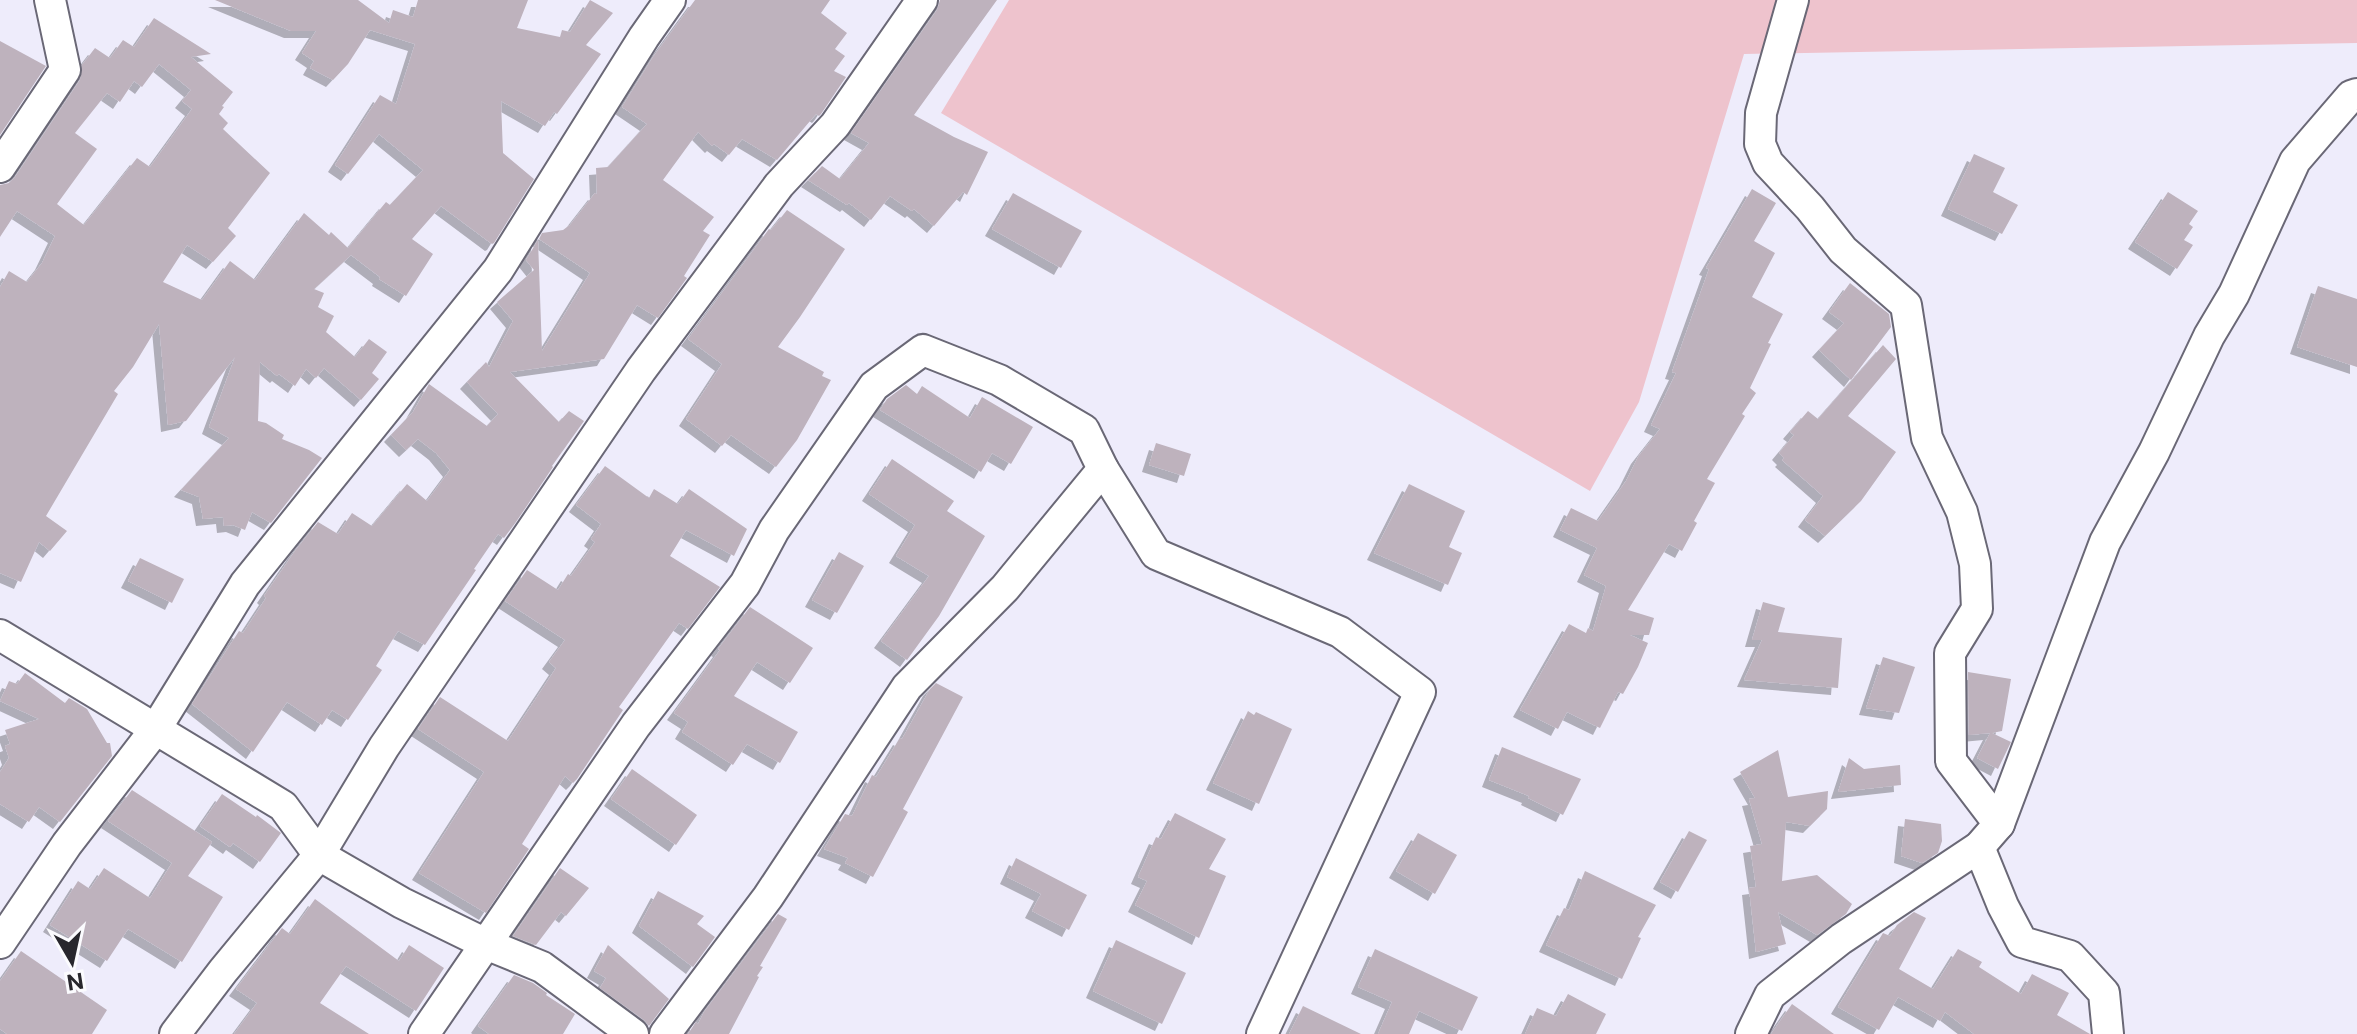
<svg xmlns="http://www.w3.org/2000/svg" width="2357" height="1034" font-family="'Public Sans',sans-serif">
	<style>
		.green { fill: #eec3cd }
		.building { fill: #beb2bd; fill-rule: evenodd; filter: url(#shadow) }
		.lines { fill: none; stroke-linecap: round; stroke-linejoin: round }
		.minor-casing { stroke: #6a6876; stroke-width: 34 }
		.minor { stroke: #fff; stroke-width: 30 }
	</style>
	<defs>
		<filter id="shadow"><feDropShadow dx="-7" dy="7" stdDeviation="0" flood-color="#0004"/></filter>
	</defs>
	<rect width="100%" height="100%" fill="#eeecfb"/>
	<path class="green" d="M 1009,0 L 2357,0 L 2357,43 L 1744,54 L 1639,402 L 1590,491 L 941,113 Z"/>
	<g class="building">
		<path d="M 215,0 L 358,0 L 389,23 L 393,10 L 413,17 L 418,0 L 528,0 L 517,28 L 560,37 L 562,30 L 570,32 L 590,0 L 613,13 L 586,45 L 601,54 L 557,114 L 554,112 L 545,126 L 501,101 L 503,153 L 534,179 L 494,243 L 492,244 L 441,206 L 412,239 L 433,254 L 406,296 L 379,279 L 380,277 L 351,255 L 314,289 L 324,293 L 318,307 L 334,316 L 326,332 L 355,357 L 369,339 L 387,352 L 372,373 L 379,379 L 361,400 L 324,368 L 316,378 L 306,369 L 295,386 L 279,374 L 277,376 L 260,362 L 258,421 L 266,423 L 284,435 L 282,439 L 309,450 L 322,458 L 271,523 L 252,512 L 245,530 L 233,525 L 224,526 L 223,517 L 203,519 L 199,497 L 181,490 L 229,438 L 209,427 L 235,357 L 186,421 L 168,425 L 159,324 L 133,367 L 114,391 L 118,394 L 46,516 L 67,531 L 50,551 L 39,542 L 21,582 L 0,573 L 0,287 L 9,271 L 27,282 L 42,263 L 55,236 L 17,211 L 0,237 L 0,185 L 9,183 L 15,177 L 80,80 L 82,65 L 95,48 L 110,58 L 123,40 L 134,47 L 154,18 L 211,54 L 191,57 L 233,92 L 222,106 L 224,107 L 219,114 L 228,123 L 223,129 L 270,173 L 228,228 L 236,236 L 213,262 L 187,245 L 163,282 L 202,300 L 230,261 L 255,280 L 304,213 L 329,235 L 331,232 L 348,248 L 386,202 L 390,205 L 423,170 L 379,134 L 348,174 L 335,165 L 380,95 L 396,104 L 415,44 L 370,30 L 348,64 L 333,80 L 310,68 L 314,61 L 302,53 L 316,31 L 291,31 ZM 159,64 L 191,90 L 182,101 L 192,109 L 150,167 L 137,158 L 84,225 L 57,204 L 97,149 L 75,133 L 107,93 L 120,102 L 134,81 L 142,87 Z"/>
		<path d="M 695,0 L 830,0 L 821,13 L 847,33 L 835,49 L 845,56 L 834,71 L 846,77 L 821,114 L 819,116 L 816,114 L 777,160 L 742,139 L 729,155 L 714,144 L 712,146 L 698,132 L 663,180 L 714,217 L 703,231 L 710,235 L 684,276 L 687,278 L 658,318 L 637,305 L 604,359 L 510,372 L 559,422 L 569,411 L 584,421 L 552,466 L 553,467 L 516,522 L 504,538 L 498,534 L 474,569 L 476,570 L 425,645 L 398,631 L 376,666 L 382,670 L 348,720 L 332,710 L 322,725 L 287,702 L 253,752 L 192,704 L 239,631 L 243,633 L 266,598 L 264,596 L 295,551 L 318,522 L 338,534 L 352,513 L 372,526 L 407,484 L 427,501 L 450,470 L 436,453 L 418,439 L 406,450 L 391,435 L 413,412 L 429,384 L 487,426 L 498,414 L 467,382 L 486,362 L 489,367 L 513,321 L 497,302 L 534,270 L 526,260 L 538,240 L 542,351 L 590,273 L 539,239 L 542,233 L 563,230 L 570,225 L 595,193 L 597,194 L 596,168 L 608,167 L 647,124 L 622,107 L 653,57 Z"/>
		<path d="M 940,0 L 997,0 L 914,115 L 954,137 L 988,152 L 967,195 L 963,192 L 934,226 L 914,209 L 912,211 L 890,196 L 871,220 L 849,203 L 847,205 L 808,180 L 822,166 L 840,179 L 869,143 L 851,133 L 937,10 Z"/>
		<path d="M 0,41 L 46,66 L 0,135 Z"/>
		<path d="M 1974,154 L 2005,168 L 1993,192 L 2018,205 L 2002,234 L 1948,209 Z"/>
		<path d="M 1752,189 L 1776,203 L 1754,241 L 1775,253 L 1752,297 L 1783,314 L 1768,343 L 1771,344 L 1750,388 L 1756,393 L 1742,414 L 1745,416 L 1707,479 L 1715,483 L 1694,521 L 1697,523 L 1682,551 L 1669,544 L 1628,610 L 1654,618 L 1649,635 L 1630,635 L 1648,643 L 1638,667 L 1623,694 L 1618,692 L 1600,728 L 1567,712 L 1558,729 L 1520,710 L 1569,624 L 1586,633 L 1588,628 L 1593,631 L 1606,586 L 1584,575 L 1597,548 L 1560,530 L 1571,508 L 1598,521 L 1626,481 L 1638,457 L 1660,429 L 1651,425 L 1676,373 L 1672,372 L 1709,269 L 1706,268 Z"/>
		<path d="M 2168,192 L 2198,211 L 2189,224 L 2193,227 L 2184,240 L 2193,245 L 2177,269 L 2135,242 Z"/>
		<path d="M 1013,193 L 1082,231 L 1061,268 L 992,229 Z"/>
		<path d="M 787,210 L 845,249 L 800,317 L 778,347 L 824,372 L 822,376 L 831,380 L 797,440 L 776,467 L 731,435 L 722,446 L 686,419 L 722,364 L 688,339 L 769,229 L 771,230 Z"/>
		<path d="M 1850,283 L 1889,314 L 1891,327 L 1851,380 L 1819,350 L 1844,323 L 1829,312 Z"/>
		<path d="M 2318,286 L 2357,299 L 2357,367 L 2297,347 Z"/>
		<path d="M 1883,345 L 1896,359 L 1848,416 L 1896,452 L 1861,501 L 1825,536 L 1805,520 L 1823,496 L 1782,460 L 1784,458 L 1779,453 L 1794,435 L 1790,432 L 1808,411 L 1818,419 Z"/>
		<path d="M 906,385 L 917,394 L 922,386 L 970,418 L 982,397 L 1033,427 L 1011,464 L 992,453 L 981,472 L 880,410 L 887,399 Z"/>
		<path d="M 1156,443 L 1191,454 L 1184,476 L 1149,465 Z"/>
		<path d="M 892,459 L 954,501 L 947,511 L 985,536 L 939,616 L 907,660 L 881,641 L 929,576 L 896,556 L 915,525 L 869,494 Z"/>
		<path d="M 605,466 L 649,498 L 654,489 L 678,504 L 689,489 L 747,529 L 734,556 L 686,530 L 670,556 L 720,587 L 688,629 L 679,623 L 619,707 L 623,710 L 577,779 L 573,783 L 565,776 L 522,844 L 529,849 L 486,913 L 419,873 L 484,772 L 418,729 L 440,697 L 508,741 L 556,668 L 549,662 L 565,640 L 505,601 L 527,570 L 558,590 L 568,574 L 571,576 L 595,542 L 591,539 L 601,524 L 576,505 Z"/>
		<path d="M 1409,484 L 1465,511 L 1449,547 L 1462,553 L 1448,585 L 1374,553 Z"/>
		<path d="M 839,552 L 864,566 L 837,613 L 812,600 Z"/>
		<path d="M 140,558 L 184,579 L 172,603 L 128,581 Z"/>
		<path d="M 1763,602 L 1785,608 L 1778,632 L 1842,638 L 1838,688 L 1744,680 L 1762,640 L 1752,640 Z"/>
		<path d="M 750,607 L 813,648 L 790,683 L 757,662 L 734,696 L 798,732 L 780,763 L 747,744 L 733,765 L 682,732 L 688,722 L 674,713 L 720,650 L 718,649 Z"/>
		<path d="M 1883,657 L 1915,667 L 1899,713 L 1866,708 Z"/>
		<path d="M 1968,672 L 2011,679 L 2002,731 L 1992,733 L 2011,742 L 1998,769 L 1977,758 L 1990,733 L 1969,735 Z"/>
		<path d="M 25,673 L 65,703 L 69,698 L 87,709 L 107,743 L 110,743 L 112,756 L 60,822 L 39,807 L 29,822 L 0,804 L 0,772 L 9,758 L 5,746 L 10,744 L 5,730 L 39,719 L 0,701 L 9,681 L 17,684 Z"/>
		<path d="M 936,683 L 963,697 L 903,809 L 908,812 L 873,877 L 845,863 L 848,858 L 824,849 L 845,814 L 852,816 L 872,775 L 876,777 L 900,738 L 902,739 L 930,689 Z"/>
		<path d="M 1248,711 L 1254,715 L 1256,712 L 1292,729 L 1259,804 L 1213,783 Z"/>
		<path d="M 1502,747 L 1581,779 L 1563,815 L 1528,798 L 1529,796 L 1489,780 Z"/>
		<path d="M 1778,750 L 1788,797 L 1828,791 L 1827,809 L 1810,826 L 1786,822 L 1782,881 L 1817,875 L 1852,904 L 1846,914 L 1817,935 L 1778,912 L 1786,944 L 1756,952 L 1749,888 L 1756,887 L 1750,846 L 1762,844 L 1749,799 L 1755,798 L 1740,772 Z"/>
		<path d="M 1849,758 L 1864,769 L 1900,765 L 1901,785 L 1838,792 Z"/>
		<path d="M 632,769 L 697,815 L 676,845 L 611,799 Z"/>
		<path d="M 132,790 L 212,842 L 188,876 L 223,897 L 182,962 L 128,929 L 107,961 L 50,925 L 78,881 L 90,889 L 104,868 L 150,898 L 172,863 L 108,821 Z"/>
		<path d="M 222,794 L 256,817 L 257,815 L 281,833 L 260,862 L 233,843 L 230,847 L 200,826 Z"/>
		<path d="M 1175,813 L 1226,839 L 1209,869 L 1226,876 L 1199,938 L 1135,905 L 1147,881 L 1138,877 L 1156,837 L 1161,839 Z"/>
		<path d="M 1905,819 L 1941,824 L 1942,841 L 1938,853 L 1922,863 L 1901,856 Z"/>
		<path d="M 1689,831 L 1707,840 L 1678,892 L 1660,882 Z"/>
		<path d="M 1418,833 L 1457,855 L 1435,894 L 1396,871 Z"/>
		<path d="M 1016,858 L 1087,895 L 1069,930 L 1032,911 L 1041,894 L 1007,877 Z"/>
		<path d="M 560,868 L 589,888 L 566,916 L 561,912 L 536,945 L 513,936 Z"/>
		<path d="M 1585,871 L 1656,905 L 1638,937 L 1641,938 L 1622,979 L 1546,945 L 1564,908 L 1569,910 Z"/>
		<path d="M 658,891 L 704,916 L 697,924 L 715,937 L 693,967 L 639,926 Z"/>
		<path d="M 315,899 L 399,961 L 409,945 L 444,968 L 416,1011 L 346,966 L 320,1003 L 369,1034 L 234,1034 L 257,1003 L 236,989 L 282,928 L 290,934 Z"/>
		<path d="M 1914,912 L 1926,918 L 1899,969 L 1933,989 L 1958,949 L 1982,962 L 1979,967 L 2021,994 L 2032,974 L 2069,993 L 2057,1015 L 2090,1034 L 1974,1034 L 1945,1012 L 1940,1021 L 1898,997 L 1879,1030 L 1838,1007 L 1883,933 L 1890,936 L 1897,925 Z"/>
		<path d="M 778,914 L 787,919 L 760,966 L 763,967 L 757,976 L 759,977 L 729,1034 L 688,1034 L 696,1022 L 698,1024 L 704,1012 Z"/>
		<path d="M 1116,940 L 1186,973 L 1162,1024 L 1093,991 Z"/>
		<path d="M 608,945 L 669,999 L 649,1026 L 644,1020 L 600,988 L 606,978 L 594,971 Z"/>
		<path d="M 1375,949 L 1478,997 L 1462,1031 L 1419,1011 L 1409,1034 L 1378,1034 L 1392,1002 L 1358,987 Z"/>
		<path d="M 21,951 L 107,1010 L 92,1034 L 7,1034 L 0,1029 L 0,981 Z"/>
		<path d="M 514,975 L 533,983 L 547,993 L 546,995 L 575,1014 L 563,1034 L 489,1034 L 478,1026 Z"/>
		<path d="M 1568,994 L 1606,1014 L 1596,1034 L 1525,1034 L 1537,1008 L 1556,1016 Z"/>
		<path d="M 1792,1004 L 1834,1034 L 1771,1034 Z"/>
		<path d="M 1303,1006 L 1361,1034 L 1289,1034 Z"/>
	</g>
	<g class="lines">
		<defs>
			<g id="minor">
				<path d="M 1793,0 L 1761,113 L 1760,144 L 1768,163 L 1810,208 L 1843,250 L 1906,305 L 1927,438 L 1962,512 L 1975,564 L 1977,609 L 1950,653 L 1951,761 L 1999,824"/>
				<path d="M 0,167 L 65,70 L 50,0"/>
				<path d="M 1103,469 L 1156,554 L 1340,632 L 1420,692 L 1262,1034"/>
				<path d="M 0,635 L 283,806 L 319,855 L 402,903 L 486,944 L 542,967 L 633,1034"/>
				<path d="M 1979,847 L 2003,906 L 2022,942 L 2070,956 L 2104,993 L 2108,1034"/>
				<path d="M 0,943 L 67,844 L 155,730 L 245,584 L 498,270 L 644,37 L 670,0"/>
				<path d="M 175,1034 L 223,971 L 319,855 L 384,747 L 641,370 L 779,185 L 835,125 L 922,0"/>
				<path d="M 424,1034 L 636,725 L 745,584 L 774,530 L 874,386 L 923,350 L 999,380 L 1084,430 L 1103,469 L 1005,588 L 907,687 L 768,897 L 665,1034"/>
				<path d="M 1751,1034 L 1770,995 L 1841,939 L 1979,847 L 1999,824 L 2105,542 L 2154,452 L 2209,336 L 2234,294 L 2295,161 L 2351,96 L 2357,94"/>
			</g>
		</defs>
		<use href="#minor" class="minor-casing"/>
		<use href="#minor" class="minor"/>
	</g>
	<g transform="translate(72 962) rotate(171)" stroke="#fbfbfe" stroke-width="6" paint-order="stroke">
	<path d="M0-6L14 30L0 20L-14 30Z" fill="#28272d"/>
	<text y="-12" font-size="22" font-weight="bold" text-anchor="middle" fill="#28272d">N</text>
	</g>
</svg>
